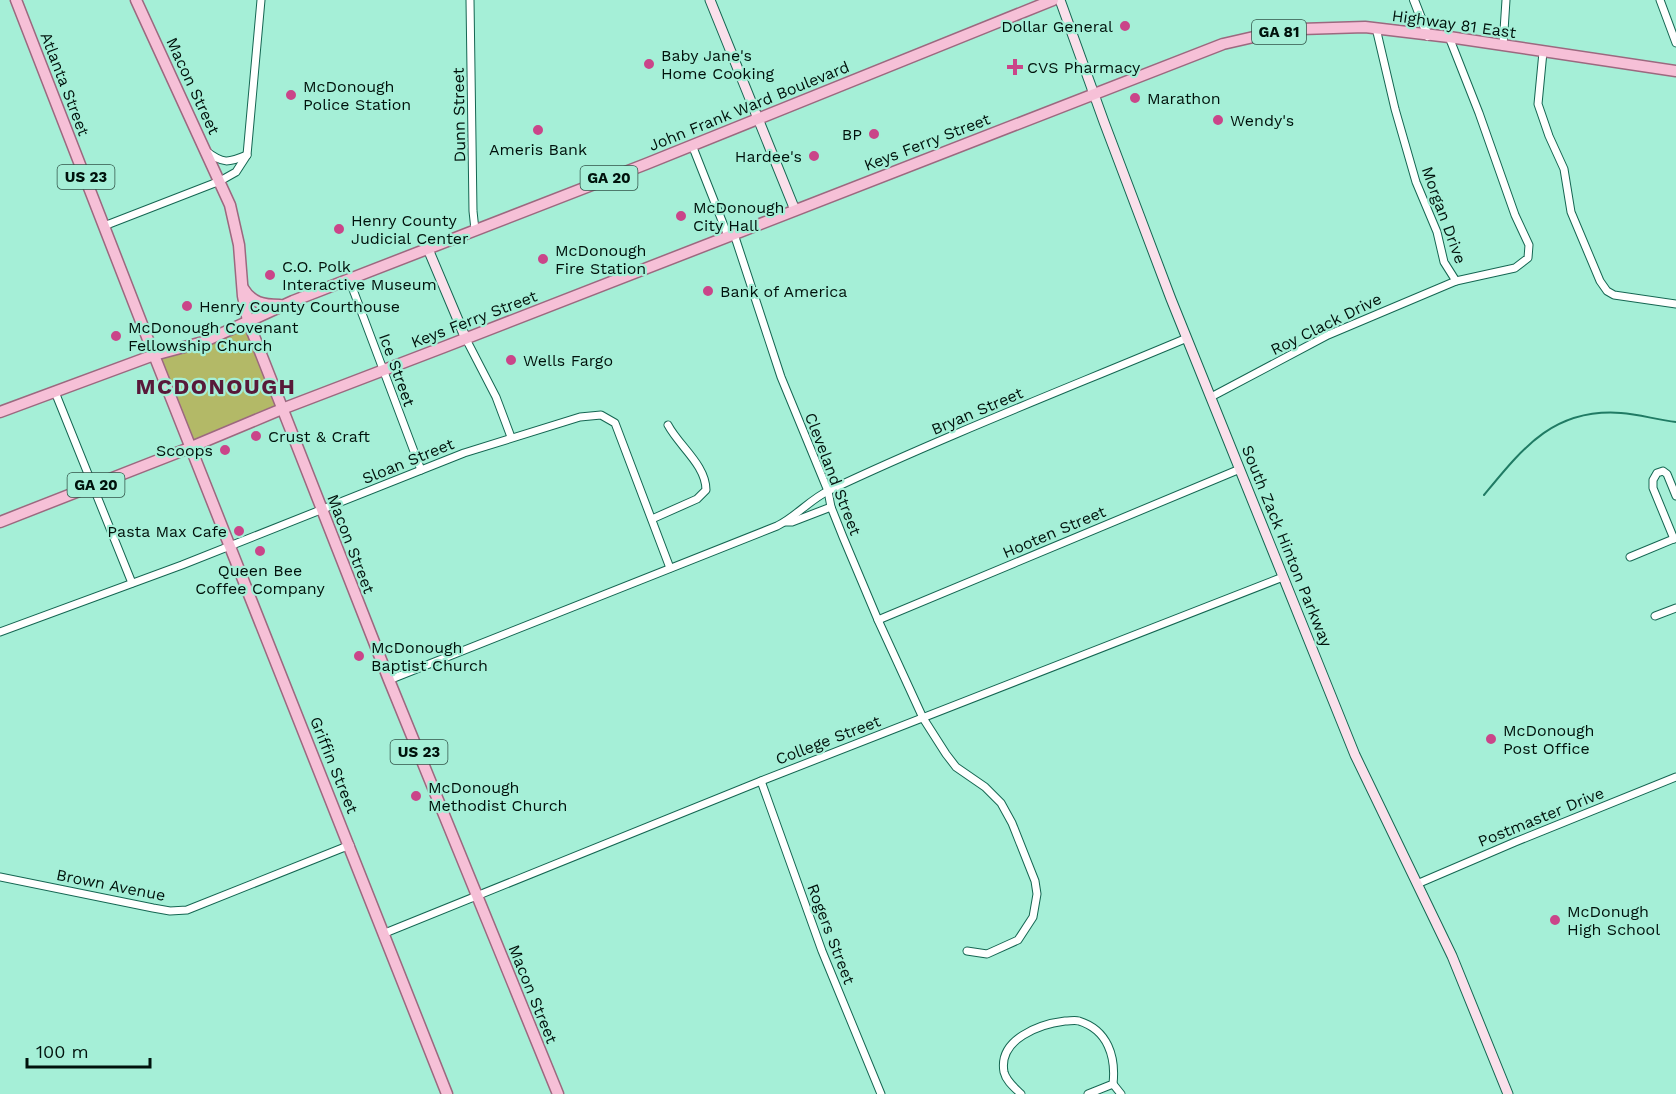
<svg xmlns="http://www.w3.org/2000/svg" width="1676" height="1094" font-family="'Work Sans',sans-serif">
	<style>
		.green { fill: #b3b967 }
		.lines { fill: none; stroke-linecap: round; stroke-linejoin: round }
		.stream { stroke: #207b64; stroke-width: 2 }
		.minor-casing { stroke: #156652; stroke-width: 9 }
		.tertiary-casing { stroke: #156652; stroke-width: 10 }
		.secondary-casing { stroke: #156652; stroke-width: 11 }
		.primary-casing { stroke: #9c687f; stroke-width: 13 }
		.minor { stroke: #fff; stroke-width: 7 }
		.tertiary { stroke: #fff; stroke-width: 8 }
		.secondary { stroke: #fae0eb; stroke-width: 9 }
		.primary { stroke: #f6c0d7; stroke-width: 10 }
		.poi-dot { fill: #ca4589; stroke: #a5efd7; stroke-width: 2 }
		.labels { text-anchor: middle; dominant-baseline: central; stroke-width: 4.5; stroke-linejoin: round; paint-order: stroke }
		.shield { fill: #a5efd7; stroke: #325449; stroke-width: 1.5 }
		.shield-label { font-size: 15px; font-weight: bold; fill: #00120c }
		.street-label { font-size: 16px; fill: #00120c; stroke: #a5efd7 }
		.poi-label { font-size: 16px; fill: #00120c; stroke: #a5efd7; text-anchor: start }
		.district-label { font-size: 22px; font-weight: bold; letter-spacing: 1.5px; fill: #581939; stroke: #a5efd7 }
	</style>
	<rect width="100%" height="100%" fill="#a5efd7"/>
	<path class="green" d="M 248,321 L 282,409 L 192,447 L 154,355 Z"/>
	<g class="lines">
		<path class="stream" d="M 1484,495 C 1522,449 1553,408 1621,413 C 1639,414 1657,420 1676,422"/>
		<defs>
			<g id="minor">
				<path d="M 470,0 L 473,211 L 475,230"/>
				<path d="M 1660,0 L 1676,43"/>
				<path d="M 1376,28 L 1395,109 L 1416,182 L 1437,232 L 1444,262 L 1456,281 L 1515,268 L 1528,258 L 1529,245 L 1515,215 L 1479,113 L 1449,37"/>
				<path d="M 1503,46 L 1506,0"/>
				<path d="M 1543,52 L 1538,104 L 1549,136 L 1564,169 L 1571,212 L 1600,281 L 1607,291 L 1614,295 L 1676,304"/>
				<path d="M 692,145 L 728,236"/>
				<path d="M 206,151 C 223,164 228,163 247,155"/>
				<path d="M 104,226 L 220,181 L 236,172 L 247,155 L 261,0"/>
				<path d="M 734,234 L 781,377 L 828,491 L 831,507 L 843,537 L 878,620 L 923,718 L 946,754 L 956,767 L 985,787 L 1001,803 L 1012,823 L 1035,881 L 1037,894 L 1033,917 L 1018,940 L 987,954 L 967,951"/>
				<path d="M 349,279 L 421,470"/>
				<path d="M 466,339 L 496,397 L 511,437"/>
				<path d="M 55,392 L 132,583"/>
				<path d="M 1211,397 L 1328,335 L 1456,281"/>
				<path d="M 652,519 L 697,499 L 706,490 C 706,465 679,446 668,425"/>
				<path d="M 785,522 L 792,522 L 831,507"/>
				<path d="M 1674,539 L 1653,488 L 1653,480 L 1657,473 L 1663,471 L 1667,474 L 1676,496"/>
				<path d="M 1630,557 L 1676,538"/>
				<path d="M 1655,616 L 1676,608"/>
				<path d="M 878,620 L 1240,469"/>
				<path d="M 0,632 L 182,565 L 464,453 L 580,417 L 601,415 L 615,423 L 670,568"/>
				<path d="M 389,680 L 777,526 C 796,517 810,499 830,490 C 947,435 1068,388 1187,338"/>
				<path d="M 761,781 L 822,951 L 881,1094"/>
				<path d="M 0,877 L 153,908 L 170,911 L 187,910 L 350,845"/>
				<path d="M 1417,884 L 1515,842 L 1676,777"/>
				<path d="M 385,933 L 761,781 L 1283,577"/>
				<path d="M 1113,1084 L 1121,1094"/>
				<path d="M 1021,1094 C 1015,1088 1006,1081 1004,1072 C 998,1039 1040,1024 1065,1021 C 1070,1021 1075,1020 1079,1021 C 1108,1030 1116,1057 1113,1084 L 1088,1094"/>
			</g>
			<path id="tertiary" d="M 1414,0 L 1428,36"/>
			<g id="secondary">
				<path d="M 710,0 L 795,210"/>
				<path d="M 1060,0 L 1104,122 L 1171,299 L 1355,755 L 1452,956 L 1508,1094"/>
				<path d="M 428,249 L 466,339"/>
			</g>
			<g id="primary">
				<path d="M 16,0 L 154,355 L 447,1094"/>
				<path d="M 136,0 L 230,205 L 239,245 L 243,296 L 248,321 L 389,680 L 558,1094"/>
				<path d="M 243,288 C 252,303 263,305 280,305"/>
				<path d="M 0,412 L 154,355 L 203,342 L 293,301 L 646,164 L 1053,0"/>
				<path d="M 0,522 L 184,450 L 282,409 L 444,347 L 1223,44 L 1258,36 L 1301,29 L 1365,27 L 1449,37 L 1676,71"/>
			</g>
		</defs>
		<use href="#minor" class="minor-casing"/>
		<use href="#tertiary" class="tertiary-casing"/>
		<use href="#secondary" class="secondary-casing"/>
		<use href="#primary" class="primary-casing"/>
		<use href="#minor" class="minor"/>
		<use href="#tertiary" class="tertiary"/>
		<use href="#secondary" class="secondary"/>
		<use href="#primary" class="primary"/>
	</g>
	<g class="poi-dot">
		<circle cx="1125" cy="26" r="6"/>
		<circle cx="649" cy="64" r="6"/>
		<path d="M1012 58h6v6h6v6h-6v6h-6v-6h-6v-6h6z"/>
		<circle cx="291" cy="95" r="6"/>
		<circle cx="1135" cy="98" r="6"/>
		<circle cx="1218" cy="120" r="6"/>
		<circle cx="538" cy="130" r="6"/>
		<circle cx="874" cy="134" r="6"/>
		<circle cx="814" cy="156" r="6"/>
		<circle cx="681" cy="216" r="6"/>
		<circle cx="339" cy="229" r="6"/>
		<circle cx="543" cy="259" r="6"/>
		<circle cx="270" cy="275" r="6"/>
		<circle cx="708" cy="291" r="6"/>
		<circle cx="187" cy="306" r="6"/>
		<circle cx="116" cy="336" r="6"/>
		<circle cx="511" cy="360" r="6"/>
		<circle cx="256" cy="436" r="6"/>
		<circle cx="225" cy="450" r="6"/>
		<circle cx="239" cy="531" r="6"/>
		<circle cx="260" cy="551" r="6"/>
		<circle cx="359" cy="656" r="6"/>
		<circle cx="1491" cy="739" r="6"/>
		<circle cx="416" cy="796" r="6"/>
		<circle cx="1555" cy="920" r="6"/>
	</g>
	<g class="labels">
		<g class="shield">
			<rect x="1252" y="20" width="54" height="24" rx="4.5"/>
			<rect x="57.5" y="165" width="57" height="24" rx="4.5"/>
			<rect x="580.5" y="166" width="57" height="24" rx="4.5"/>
			<rect x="67.5" y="473" width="57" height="24" rx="4.5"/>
			<rect x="390.5" y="740" width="57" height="24" rx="4.5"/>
		</g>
		<g class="shield-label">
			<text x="1279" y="32">GA 81</text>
			<text x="86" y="177">US 23</text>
			<text x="609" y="178">GA 20</text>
			<text x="96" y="485">GA 20</text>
			<text x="419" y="752">US 23</text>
		</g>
		<g class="street-label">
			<text transform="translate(1454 24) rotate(8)">Highway 81 East</text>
			<text transform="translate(65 84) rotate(69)">Atlanta Street</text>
			<text transform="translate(193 86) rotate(65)">Macon Street</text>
			<text transform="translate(749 106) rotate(-22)">John Frank Ward Boulevard</text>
			<text transform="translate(459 115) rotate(-91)">Dunn Street</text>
			<text transform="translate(927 142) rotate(-21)">Keys Ferry Street</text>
			<text transform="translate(1444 215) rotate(70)">Morgan Drive</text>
			<text transform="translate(474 319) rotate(-21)">Keys Ferry Street</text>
			<text transform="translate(1326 324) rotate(-26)">Roy Clack Drive</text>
			<text transform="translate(397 370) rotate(70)">Ice Street</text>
			<text transform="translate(977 411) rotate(-23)">Bryan Street</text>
			<text transform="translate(408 461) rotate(-22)">Sloan Street</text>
			<text transform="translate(833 474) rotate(69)">Cleveland Street</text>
			<text transform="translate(1054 532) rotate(-23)">Hooten Street</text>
			<text transform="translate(351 544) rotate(69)">Macon Street</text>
			<text transform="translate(1287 546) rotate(68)">South Zack Hinton Parkway</text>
			<text transform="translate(828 740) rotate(-21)">College Street</text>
			<text transform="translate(334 765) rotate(68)">Griffin Street</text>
			<text transform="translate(1541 817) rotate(-22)">Postmaster Drive</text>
			<text transform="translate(111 885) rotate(11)">Brown Avenue</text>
			<text transform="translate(831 934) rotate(69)">Rogers Street</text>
			<text transform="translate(533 994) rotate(68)">Macon Street</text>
		</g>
		<g class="poi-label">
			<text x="1113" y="26" text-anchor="end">Dollar General</text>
			<text x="661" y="55">Baby Jane's<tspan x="661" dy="18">Home Cooking</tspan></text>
			<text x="1027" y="67">CVS Pharmacy</text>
			<text x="303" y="86">McDonough<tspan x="303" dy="18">Police Station</tspan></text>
			<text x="1147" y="98">Marathon</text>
			<text x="1230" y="120">Wendy's</text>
			<text x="862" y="134" text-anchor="end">BP</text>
			<text x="538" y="149" text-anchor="middle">Ameris Bank</text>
			<text x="802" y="156" text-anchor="end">Hardee's</text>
			<text x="693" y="207">McDonough<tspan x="693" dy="18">City Hall</tspan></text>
			<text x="351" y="220">Henry County<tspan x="351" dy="18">Judicial Center</tspan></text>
			<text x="555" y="250">McDonough<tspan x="555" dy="18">Fire Station</tspan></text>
			<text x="282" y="266">C.O. Polk<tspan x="282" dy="18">Interactive Museum</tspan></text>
			<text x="720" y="291">Bank of America</text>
			<text x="199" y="306">Henry County Courthouse</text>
			<text x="128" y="327">McDonough Covenant<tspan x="128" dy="18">Fellowship Church</tspan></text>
			<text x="523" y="360">Wells Fargo</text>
			<text x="268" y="436">Crust &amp; Craft</text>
			<text x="213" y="450" text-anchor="end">Scoops</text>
			<text x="227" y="531" text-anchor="end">Pasta Max Cafe</text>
			<text x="260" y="570" text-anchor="middle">Queen Bee<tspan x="260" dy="18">Coffee Company</tspan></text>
			<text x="371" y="647">McDonough<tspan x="371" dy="18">Baptist Church</tspan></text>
			<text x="1503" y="730">McDonough<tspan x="1503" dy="18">Post Office</tspan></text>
			<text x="428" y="787">McDonough<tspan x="428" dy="18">Methodist Church</tspan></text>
			<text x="1567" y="911">McDonugh<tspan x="1567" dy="18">High School</tspan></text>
		</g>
		<g class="district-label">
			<text x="216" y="386">MCDONOUGH</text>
		</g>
	</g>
	<path d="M27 1058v9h123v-9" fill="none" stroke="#00120c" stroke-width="3"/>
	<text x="36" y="1058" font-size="18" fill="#00120c" stroke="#a5efd7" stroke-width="4.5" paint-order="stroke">100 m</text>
</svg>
